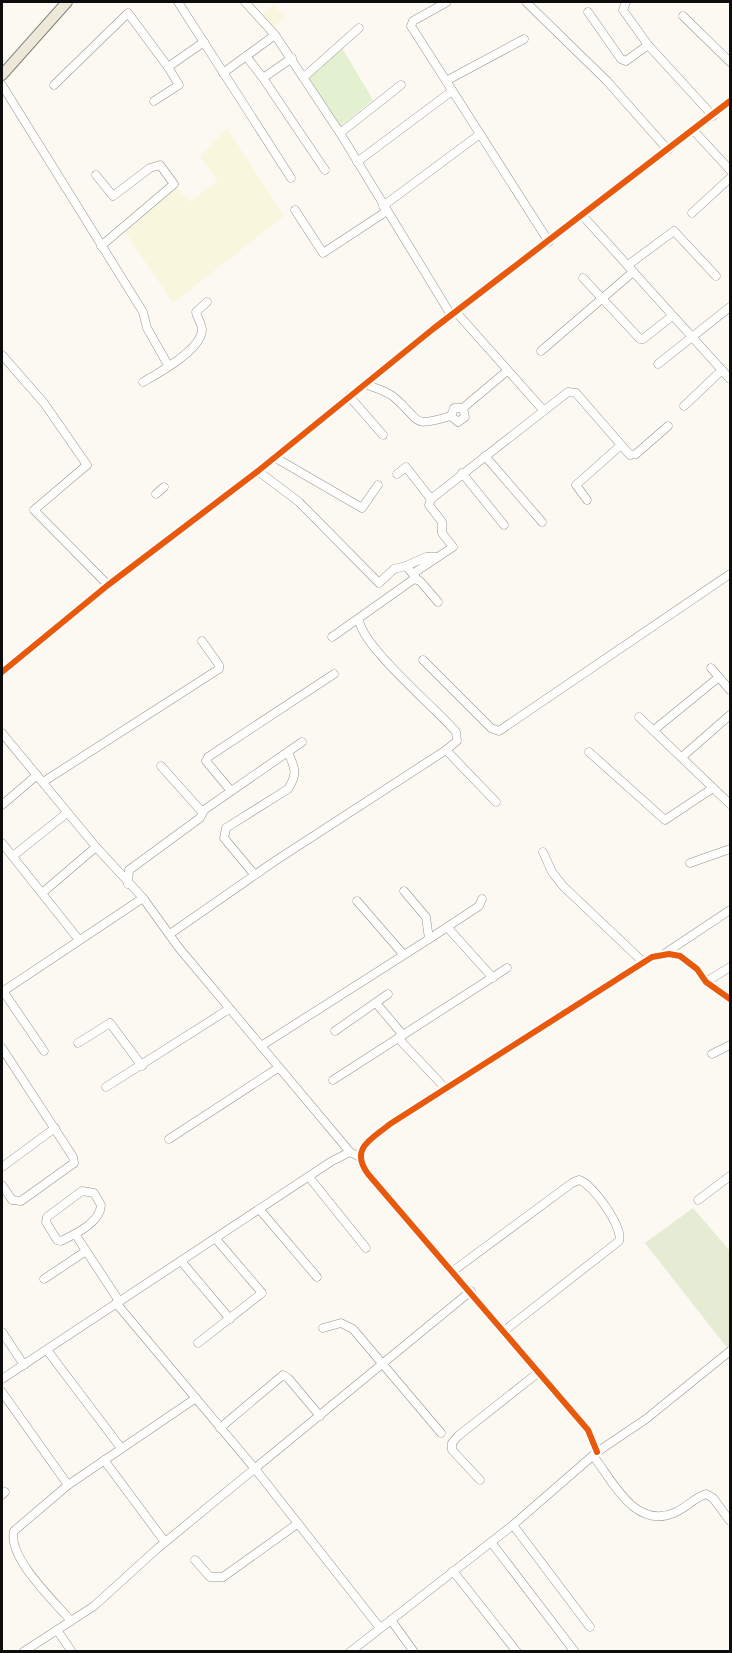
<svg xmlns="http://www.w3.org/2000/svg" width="732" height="1653" font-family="Literata,serif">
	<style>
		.farmland { fill: #f8f6dd }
		.green { fill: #e3f1d0 }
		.cemetery { fill: #e6ecd4 }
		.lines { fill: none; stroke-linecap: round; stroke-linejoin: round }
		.minor-casing { stroke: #949390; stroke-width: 9 }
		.major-casing { stroke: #81817d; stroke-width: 12 }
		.minor { stroke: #fefefd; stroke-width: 8 }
		.major { stroke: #ede8d8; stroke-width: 10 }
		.cycleway-casing { stroke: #fff; stroke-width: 10 }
		.cycleway { stroke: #e8590c; stroke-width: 6 }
	</style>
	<rect width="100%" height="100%" fill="#fbf9f1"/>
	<g class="farmland">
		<path d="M 274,5 L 285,17 L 272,28 L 261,15 Z"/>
		<path d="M 227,128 L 284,216 L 173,303 L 125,232 L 177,188 L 190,202 L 218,180 L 200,157 Z"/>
	</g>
	<path class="green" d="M 342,48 L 373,100 L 339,127 L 306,79 Z"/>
	<path class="cemetery" d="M 693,1208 L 730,1251 L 730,1347 L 728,1349 L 645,1243 Z"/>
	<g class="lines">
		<defs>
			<g id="minor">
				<path d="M 178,2 L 291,178"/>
				<path d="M 447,2 L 413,21 L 411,26 L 549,242"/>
				<path d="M 526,2 L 607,81 L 668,150"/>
				<path d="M 626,2 L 623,10 L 648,45 L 713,116"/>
				<path d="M 588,12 L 621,59 L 626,61 L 648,45"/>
				<path d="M 683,16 L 730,62"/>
				<path d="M 275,35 L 340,133 L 451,315"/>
				<path d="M 246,56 L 263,78"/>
				<path d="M 292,58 L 263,78 L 325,170"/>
				<path d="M 223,73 L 275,35 L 245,2"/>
				<path d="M 304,77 L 359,28"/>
				<path d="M 446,81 L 524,39"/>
				<path d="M 2,85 L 143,312 L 147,328 L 168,365"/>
				<path d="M 54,85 L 128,13 L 168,67"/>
				<path d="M 154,101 L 179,85 L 168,67 L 204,42"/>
				<path d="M 694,131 L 730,170"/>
				<path d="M 340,133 L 401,85"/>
				<path d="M 357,162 L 452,91"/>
				<path d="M 96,175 L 113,196 L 150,168 L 160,165 L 174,184 L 101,246"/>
				<path d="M 383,206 L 480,134"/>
				<path d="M 295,210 L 323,253 L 387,211"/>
				<path d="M 692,213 L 730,178"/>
				<path d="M 582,215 L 730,379"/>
				<path d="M 628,265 L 674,231 L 716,276"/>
				<path d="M 583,278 L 640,339 L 643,339 L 672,316"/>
				<path d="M 456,312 L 544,411"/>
				<path d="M 541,351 L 633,272"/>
				<path d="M 2,355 L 44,403 L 87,465 L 34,510 L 108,585"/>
				<path d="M 658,364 L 730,307"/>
				<path d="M 143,382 C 159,373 201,350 202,330 C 202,323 197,318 196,312 L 207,302"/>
				<path d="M 365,384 C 375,388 388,391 395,398 C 422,421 410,428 451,416"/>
				<path d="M 349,396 L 383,435"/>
				<path d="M 684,406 L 722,370"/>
				<path d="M 454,408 L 463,408 L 465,417 L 458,422 L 451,416 Z"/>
				<path d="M 463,408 L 507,371"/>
				<path d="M 485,456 L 542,522"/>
				<path d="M 274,457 L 362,508 L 378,485"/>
				<path d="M 258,471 L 299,502 L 379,583 L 394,569 L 406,566 L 417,579"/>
				<path d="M 462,473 L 504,525"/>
				<path d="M 397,474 L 406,467 L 431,499"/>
				<path d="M 156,494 L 164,487"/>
				<path d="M 587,500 L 576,485 L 620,446"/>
				<path d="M 406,566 L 426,557 L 436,557"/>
				<path d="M 414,573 L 453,547 L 442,533 L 442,522 L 429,505 L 431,499 L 568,392 L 576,393 L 630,455 L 636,454 L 668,426"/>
				<path d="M 359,619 C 360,645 437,709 456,732 L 457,741 L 446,750"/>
				<path d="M 332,637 L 414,579 L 420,581 L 438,602"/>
				<path d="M 423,660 L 491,728 L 499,731 L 730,574"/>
				<path d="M 711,668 L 730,690"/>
				<path d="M 2,672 L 108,585 L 258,471 L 433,329 L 730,101"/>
				<path d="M 639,717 L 730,804"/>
				<path d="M 654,730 L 719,677"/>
				<path d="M 2,733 L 96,847 L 143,898 L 179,948 L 350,1152 L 360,1157"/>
				<path d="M 589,752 L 665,820 L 713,788"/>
				<path d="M 682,757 L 730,715"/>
				<path d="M 161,766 L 202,812"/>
				<path d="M 43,782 L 219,669 L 219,665 L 202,641"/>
				<path d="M 231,791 L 206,761 L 208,757 L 334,674"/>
				<path d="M 2,805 L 37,775"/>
				<path d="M 2,843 L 79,940"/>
				<path d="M 543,852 L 552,872 L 563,886 L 642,961"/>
				<path d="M 13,856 L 67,813"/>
				<path d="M 690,863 L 730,849"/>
				<path d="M 254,874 L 224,838 L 226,828 L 288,789 C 298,774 295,768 288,752"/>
				<path d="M 128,884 L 129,870 L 200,818 L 204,810 L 302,742"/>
				<path d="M 42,893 L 96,847"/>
				<path d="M 357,901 L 403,954"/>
				<path d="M 448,928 L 493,978"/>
				<path d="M 170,934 L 275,861 L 446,750 L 496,802"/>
				<path d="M 429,939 L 479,906 L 482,899"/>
				<path d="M 664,954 L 730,910"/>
				<path d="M 706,982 L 730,967"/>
				<path d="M 3,991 L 44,1051"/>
				<path d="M 2,992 L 143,898"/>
				<path d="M 376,1003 L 403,1035"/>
				<path d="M 335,1031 L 388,994"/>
				<path d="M 398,1038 L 446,1089"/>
				<path d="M 78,1043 L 110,1023 L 142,1066"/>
				<path d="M 261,1046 L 429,939 L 426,917 L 404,891"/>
				<path d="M 2,1048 L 73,1157 L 74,1163 L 21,1201 L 12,1200 L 2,1185"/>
				<path d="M 712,1054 L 730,1045"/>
				<path d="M 333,1080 L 507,968"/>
				<path d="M 106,1087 L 229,1009"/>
				<path d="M 169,1139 L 278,1068"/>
				<path d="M 2,1167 L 55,1128"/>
				<path d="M 309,1177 L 366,1248"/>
				<path d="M 82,1191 L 94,1193 L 101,1205 C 100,1223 75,1234 61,1241 L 57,1240 L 46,1222 L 47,1217 Z"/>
				<path d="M 698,1200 L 730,1176"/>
				<path d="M 260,1210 L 317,1277"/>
				<path d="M 75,1234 L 119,1301"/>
				<path d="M 181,1261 L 230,1319"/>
				<path d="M 453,1271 L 572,1183 L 579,1180 C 592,1183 624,1228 619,1241 L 504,1331"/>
				<path d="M 44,1279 L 86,1251"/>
				<path d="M 116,1303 L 256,1470 L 380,1628"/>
				<path d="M 323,1328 L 341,1323 L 353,1329 L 441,1433"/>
				<path d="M 2,1332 L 24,1365"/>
				<path d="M 198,1343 L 262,1293 L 216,1239"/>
				<path d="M 47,1350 L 121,1448"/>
				<path d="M 2,1379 L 332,1161 L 350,1152"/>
				<path d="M 2,1392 L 68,1485"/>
				<path d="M 220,1428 L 283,1375 L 288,1378 L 320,1416"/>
				<path d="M 597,1452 L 588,1430 L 368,1174 C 349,1148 372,1139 390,1124 L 652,957 L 669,954 L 680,956 L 697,969 L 706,982 L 730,999"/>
				<path d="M 594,1457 C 614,1483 635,1529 674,1513 C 686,1508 694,1498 706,1494 L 713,1498 L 730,1521"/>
				<path d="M 104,1460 L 165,1542"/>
				<path d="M 480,1480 L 452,1450 L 452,1443 L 458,1436 L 539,1372"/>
				<path d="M 2,1495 L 5,1492"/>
				<path d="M 513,1525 L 590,1627"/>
				<path d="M 491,1542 L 575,1652"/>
				<path d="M 195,1560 L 210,1577 L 223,1577 L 297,1524"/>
				<path d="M 453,1571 L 517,1652"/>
				<path d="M 391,1620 L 414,1652"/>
				<path d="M 71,1621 C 54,1601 7,1557 14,1531 L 68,1485 L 196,1398"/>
				<path d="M 57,1630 L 72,1652"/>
				<path d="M 23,1652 L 94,1606 L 158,1548 L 471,1291"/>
				<path d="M 350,1652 L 513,1525 L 597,1452 L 646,1419 L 730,1351"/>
			</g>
			<path id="major" d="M 2,75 L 67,2"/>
		</defs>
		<use href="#minor" class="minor-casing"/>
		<use href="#major" class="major-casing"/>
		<use href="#minor" class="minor"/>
		<use href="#major" class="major"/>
		<defs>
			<g id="cycleway">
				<path d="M 2,672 L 108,585 L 258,471 L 433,329 L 730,101"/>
				<path d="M 597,1452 L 588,1430 L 368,1174 C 349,1148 372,1139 390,1124 L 652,957 L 669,954 L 680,956 L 697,969 L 706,982 L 730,999"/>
			</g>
		</defs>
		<use href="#cycleway" class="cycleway-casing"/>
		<use href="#cycleway" class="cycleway"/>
	</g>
	<rect width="732" height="1653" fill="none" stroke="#0d0d0d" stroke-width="6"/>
</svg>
